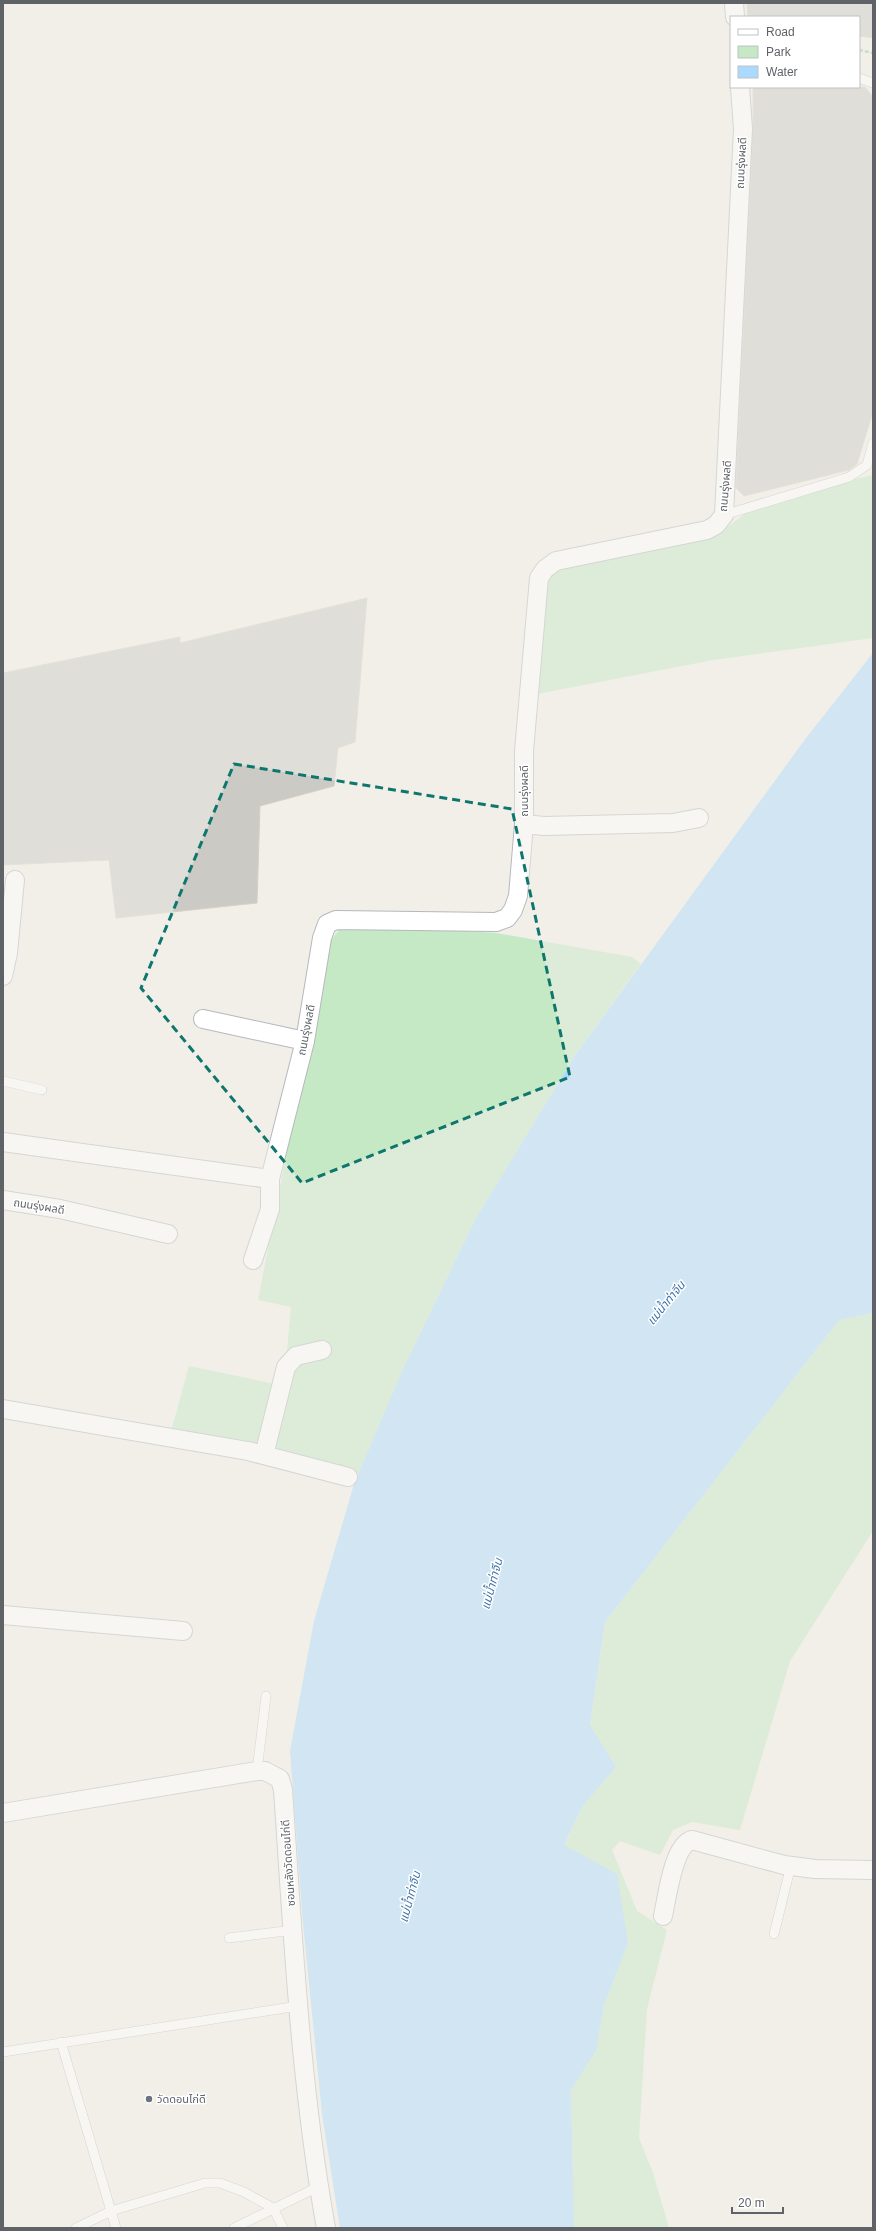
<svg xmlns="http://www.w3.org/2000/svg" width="876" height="2231" font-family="Arial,'Noto Sans Thai',sans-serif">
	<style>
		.green { fill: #c5e8c5 }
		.water { fill: #aadaff }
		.building { fill: #cccac5; stroke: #d6d1c6 }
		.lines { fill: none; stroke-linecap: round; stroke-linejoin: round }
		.lane-casing { stroke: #b5b8bc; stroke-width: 10 }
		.street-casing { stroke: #b5b8bc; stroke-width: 20 }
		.path { stroke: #9cc7a9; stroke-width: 2.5; stroke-dasharray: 4 2; stroke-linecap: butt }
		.lane { stroke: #fff; stroke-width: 9 }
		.street { stroke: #fff; stroke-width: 18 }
		.marked { fill: none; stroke: #0f766e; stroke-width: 3; stroke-dasharray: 8 5; stroke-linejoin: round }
		.worship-dot { fill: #6b7280; stroke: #fff; stroke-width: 1.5 }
		.labels { text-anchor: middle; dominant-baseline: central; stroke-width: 3; stroke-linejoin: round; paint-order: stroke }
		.street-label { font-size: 11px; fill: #5f6368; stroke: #fff }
		.worship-label { font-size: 11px; fill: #5b616d; stroke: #fff; text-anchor: start }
		.water-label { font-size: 12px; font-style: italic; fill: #4174aa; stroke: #fff }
	</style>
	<rect width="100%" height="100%" fill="#f1efe8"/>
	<g class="green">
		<path d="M 873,475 L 873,638 L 713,660 L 537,694 L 542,585 L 558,565 L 721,532 L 742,516 L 743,506 Z"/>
		<path d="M 411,927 L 496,933 L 632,957 L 641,964 L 576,1054 L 476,1218 L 403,1369 L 354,1484 L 285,1468 L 281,1451 L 172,1428 L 189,1366 L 284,1386 L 291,1307 L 258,1300 L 327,945 L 339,930 Z"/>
		<path d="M 873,1313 L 873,1531 L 790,1661 L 740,1830 L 692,1822 L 673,1830 L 660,1855 L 620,1841 L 612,1850 L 637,1911 L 667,1930 L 647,2009 L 639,2138 L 653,2173 L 669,2228 L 574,2228 L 571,2090 L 596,2051 L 604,2005 L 628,1943 L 564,1846 L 582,1807 L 616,1767 L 590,1726 L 605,1622 L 839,1320 Z"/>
	</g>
	<path class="water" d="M 873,653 L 873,1313 L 839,1320 L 605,1622 L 590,1725 L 616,1767 L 582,1807 L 564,1845 L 617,1874 L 628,1943 L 604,2005 L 596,2051 L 571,2090 L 574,2228 L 340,2228 L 322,2114 L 303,1923 L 290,1751 L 314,1621 L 354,1484 L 403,1369 L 476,1218 L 576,1054 L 806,738 Z"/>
	<g class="building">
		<path d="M 747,3 L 873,3 L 873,38 L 859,36 L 859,17 L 748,17 Z"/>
		<path d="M 753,87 L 865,87 L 873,97 L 873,412 L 857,464 L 849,470 L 744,496 L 736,488 L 736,484 L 753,130 Z"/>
		<path d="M 367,598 L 355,742 L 338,748 L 334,786 L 260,806 L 257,903 L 116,918 L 109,860 L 3,865 L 3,673 L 180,637 L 180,643 Z"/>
	</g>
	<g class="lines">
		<defs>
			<g id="lane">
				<path d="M 859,78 L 873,83"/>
				<path d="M 724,515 L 849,477 L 867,465 L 873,443"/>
				<path d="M 3,1081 L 42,1090"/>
				<path d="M 257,1771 L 266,1696"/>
				<path d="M 774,1934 L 791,1865"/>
				<path d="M 229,1938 L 293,1930"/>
				<path d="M 61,2042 L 116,2228"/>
				<path d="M 3,2052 L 298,2006"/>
				<path d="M 76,2228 L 111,2211 L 205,2183 L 220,2183 L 244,2192 L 273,2208 L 283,2228"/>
				<path d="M 234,2228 L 318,2187"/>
			</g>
			<g id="street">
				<path d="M 734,3 L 735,17"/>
				<path d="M 524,824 L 544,826 L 673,823 L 699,818"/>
				<path d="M 3,976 L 8,953 L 15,880"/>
				<path d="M 203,1019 L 305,1041"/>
				<path d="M 3,1142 L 270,1179 L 305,1041 L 322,938 L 327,924 L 336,920 L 496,922 L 507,918 L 513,910 L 518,896 L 524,824 L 524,751 L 539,578 L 545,569 L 556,561 L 707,530 L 716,525 L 724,515 L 743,129 L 740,87"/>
				<path d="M 3,1200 L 60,1209 L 168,1234"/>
				<path d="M 253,1260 L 270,1209 L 270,1179"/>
				<path d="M 3,1409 L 248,1451 L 348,1477"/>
				<path d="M 264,1455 L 286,1367 L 296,1356 L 322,1350"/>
				<path d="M 3,1615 L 183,1631"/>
				<path d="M 3,1813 L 257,1771 L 265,1771 L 280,1779 L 283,1790 C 293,1936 300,2084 326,2228"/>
				<path d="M 663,1916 C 667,1898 673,1845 692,1840 L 784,1865 L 815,1869 L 873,1870"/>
			</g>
		</defs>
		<use href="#lane" class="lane-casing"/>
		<use href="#street" class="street-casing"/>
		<path class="path" d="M 859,50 L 873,53"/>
		<use href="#lane" class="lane"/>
		<use href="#street" class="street"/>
	</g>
	<path d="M0 0H876V2231H0ZM 234,764 L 512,809 L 570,1077 L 302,1183 L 141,988 Z" fill="#f1efe8" fill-opacity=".55" fill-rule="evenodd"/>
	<path class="marked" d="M 234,764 L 512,809 L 570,1077 L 302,1183 L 141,988 Z"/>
	<circle class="worship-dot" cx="149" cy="2099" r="4"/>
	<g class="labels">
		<g class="street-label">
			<text transform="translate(741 163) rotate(-87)">ถนนรุ่งผลดี</text>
			<text transform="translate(725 486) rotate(-85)">ถนนรุ่งผลดี</text>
			<text transform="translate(524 791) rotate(-90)">ถนนรุ่งผลดี</text>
			<text transform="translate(306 1030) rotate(-79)">ถนนรุ่งผลดี</text>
			<text transform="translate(39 1206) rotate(9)">ถนนรุ่งผลดี</text>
			<text transform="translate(288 1863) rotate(-94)">ซอนหลังวัดดอนไก่ดี</text>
		</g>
		<g class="worship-label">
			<text x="157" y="2099">วัดดอนไก่ดี</text>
		</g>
		<g class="water-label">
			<text transform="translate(666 1303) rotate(-51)">แม่น้ำท่าจีน</text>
			<text transform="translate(492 1584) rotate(-75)">แม่น้ำท่าจีน</text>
			<text transform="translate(410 1897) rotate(-75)">แม่น้ำท่าจีน</text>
		</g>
	</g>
	<rect width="876" height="2231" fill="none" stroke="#5f6368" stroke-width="8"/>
	<rect x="730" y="16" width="130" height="72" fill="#ffffff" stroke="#bfc1c3"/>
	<rect x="738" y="29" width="20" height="6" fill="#ffffff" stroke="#bfc1c3"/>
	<text x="766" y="36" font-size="12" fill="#5f6368">Road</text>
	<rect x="738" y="46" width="20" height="12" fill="#c5e8c5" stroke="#bfc1c3"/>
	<text x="766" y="56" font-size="12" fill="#5f6368">Park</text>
	<rect x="738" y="66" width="20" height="12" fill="#aadaff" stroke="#bfc1c3"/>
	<text x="766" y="76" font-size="12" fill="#5f6368">Water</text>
	<path d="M732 2207v6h51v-6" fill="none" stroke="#5f6368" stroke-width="2"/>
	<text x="738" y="2207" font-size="12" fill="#5f6368" stroke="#ffffff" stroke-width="3" paint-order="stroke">20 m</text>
</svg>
